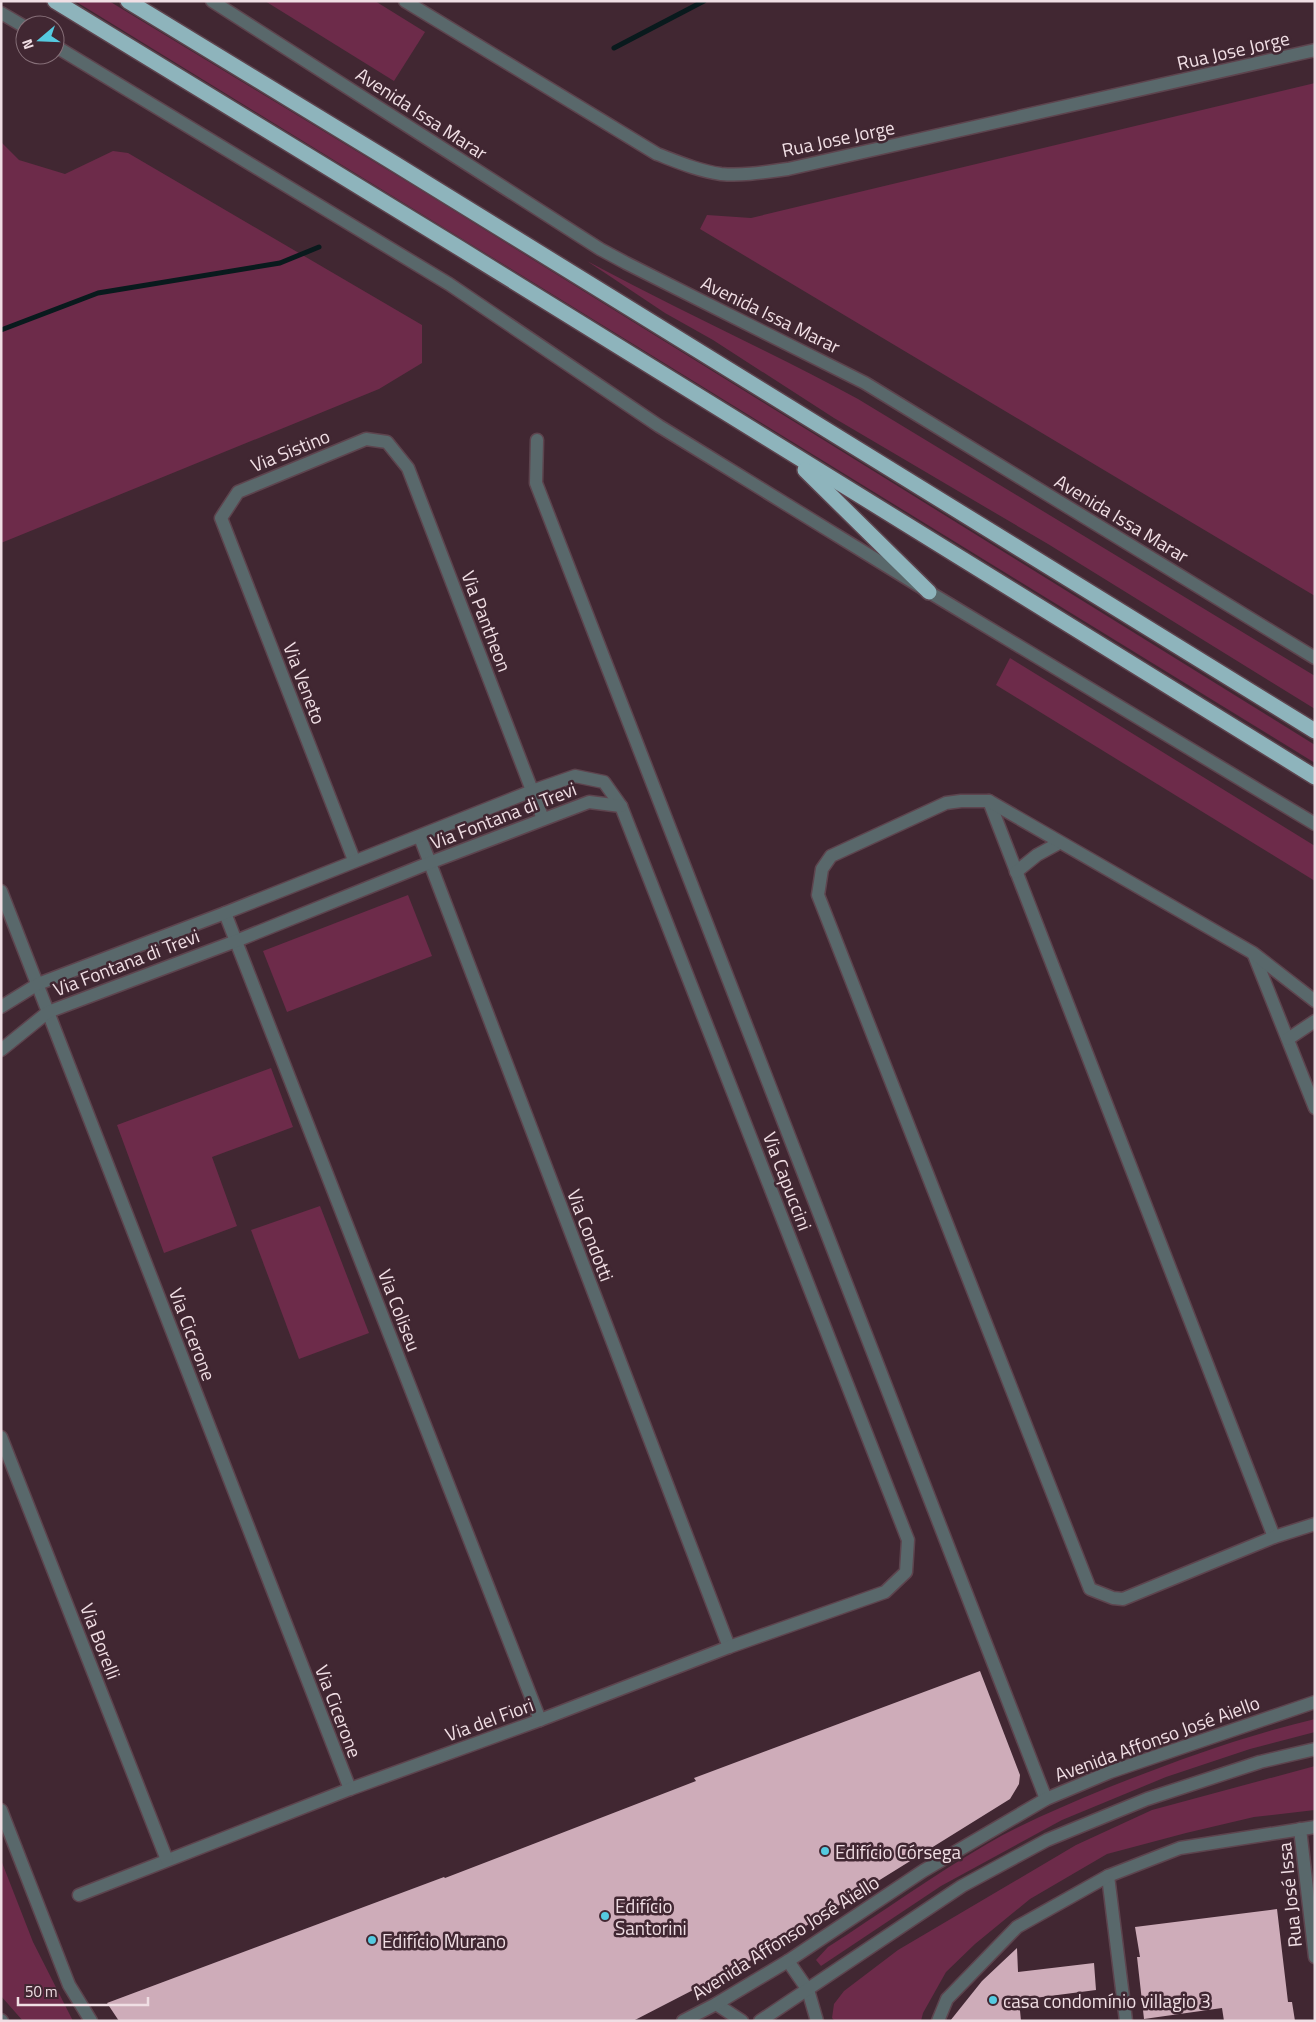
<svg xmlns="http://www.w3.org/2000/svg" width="1316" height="2022" font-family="'Titillium Web',sans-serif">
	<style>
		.green { fill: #6d2b4a }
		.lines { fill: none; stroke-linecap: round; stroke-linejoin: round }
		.stream { stroke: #091a1d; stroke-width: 5 }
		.building { fill: #ceacb9 }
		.minor-casing { stroke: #5d444e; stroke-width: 15 }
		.tertiary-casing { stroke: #5d444e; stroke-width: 15 }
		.motorway-casing { stroke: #5d444e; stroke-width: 18 }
		.minor { stroke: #59686b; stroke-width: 12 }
		.tertiary { stroke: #59686b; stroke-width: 12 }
		.motorway { stroke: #8eb4bc; stroke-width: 15 }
		.poi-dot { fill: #55cae0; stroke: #412732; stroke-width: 2 }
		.labels { text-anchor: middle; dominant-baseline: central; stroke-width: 5; stroke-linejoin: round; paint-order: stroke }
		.street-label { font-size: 19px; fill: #f0dee4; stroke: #412732 }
		.poi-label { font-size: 19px; fill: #f0dee4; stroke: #412732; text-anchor: start }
	</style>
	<rect width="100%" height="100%" fill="#412732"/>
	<g class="green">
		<path d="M 75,1 L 109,1 L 419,189 L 1315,745 L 1315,763 Z"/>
		<path d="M 265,1 L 375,1 L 425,32 L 394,81 Z"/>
		<path d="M 1315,83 L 1315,596 L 700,229 L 707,215 L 751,218 Z"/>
		<path d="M 1,142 L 19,160 L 65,174 L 113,151 L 128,153 L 422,325 L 422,363 L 379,389 L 1,543 Z"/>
		<path d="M 587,261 C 676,309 769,351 858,399 L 1315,676 L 1315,709 L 1048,544 L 834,418 L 713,340 L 665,313 Z"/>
		<path d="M 1010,658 L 1315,846 L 1315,881 L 996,685 Z"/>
		<path d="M 408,895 L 432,956 L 287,1012 L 263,951 Z"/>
		<path d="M 271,1068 L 293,1127 L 212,1157 L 237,1226 L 164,1253 L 117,1125 Z"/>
		<path d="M 320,1206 L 369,1333 L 299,1359 L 251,1230 Z"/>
		<path d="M 1315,1719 L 1315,1732 L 1250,1749 L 1166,1777 L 1062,1820 L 941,1886 L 821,1966 L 816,1960 L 828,1947 C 881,1913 932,1876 987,1844 C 1025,1822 1066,1805 1107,1788 C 1175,1761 1243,1736 1315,1719 Z"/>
		<path d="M 1315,1766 L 1315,1810 L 1254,1817 L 1186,1833 L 1107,1854 L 1030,1899 L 975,1944 L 946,1972 L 923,2013 L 921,2021 L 835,2021 L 832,2018 L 834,2004 L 844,1991 L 898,1950 L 1076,1845 L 1152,1810 Z"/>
		<path d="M 1,1860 L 33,1942 L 73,2021 L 23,2021 L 1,1996 Z"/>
	</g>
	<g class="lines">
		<g class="stream">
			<path d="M 614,48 L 704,1"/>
			<path d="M 1,330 L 98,293 L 280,263 L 319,247"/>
		</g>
	</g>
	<g class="building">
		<path d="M 980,1671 L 1020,1775 L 1019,1784 L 1010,1799 L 796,1932 L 758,1947 L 761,1955 L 633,2021 L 119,2021 L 107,2003 L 444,1877 L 445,1878 L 696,1781 L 694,1778 Z"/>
		<path d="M 1277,1909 L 1288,2002 L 1292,2002 L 1295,2021 L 1224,2021 L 1222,2008 L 1144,2019 L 1137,1957 L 1140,1957 L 1135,1927 Z"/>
		<path d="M 1017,1948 L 1018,1972 L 1094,1963 L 1096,1990 L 1019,2000 L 1021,2021 L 950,2021 L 982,1981 Z"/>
	</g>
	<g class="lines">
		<defs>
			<g id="minor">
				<path d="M 405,1 L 657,154 C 678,162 699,171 721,174 C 744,176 766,172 788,169 L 1315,50"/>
				<path d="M 537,440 L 536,483 L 1046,1799"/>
				<path d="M 989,801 L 1274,1537"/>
				<path d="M 420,837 L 729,1647"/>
				<path d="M 354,860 L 221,518 L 238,492 L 366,439 L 387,442 L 408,468 L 543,819"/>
				<path d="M 1016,872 L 1037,855 L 1059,843"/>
				<path d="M 1,891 L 350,1789"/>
				<path d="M 225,913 L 540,1720"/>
				<path d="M 1254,955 L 1315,1108"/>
				<path d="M 1315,1001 L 1253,953 L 989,801 L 961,801 L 946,803 L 831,856 L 822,869 L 818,895 L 1090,1589 L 1113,1598 L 1123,1599 L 1274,1537 L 1315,1524"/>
				<path d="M 1,1007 L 38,984 L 225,913 L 532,791 L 575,776 L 604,782 L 621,806 L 908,1540 L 906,1572 L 885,1592 L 729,1647 L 540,1720 L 350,1789 L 79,1895"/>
				<path d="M 1288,1039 L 1315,1021"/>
				<path d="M 1,1050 L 48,1012 L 236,941 L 429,863 L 589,802 L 621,806"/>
				<path d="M 1,1437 L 167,1860"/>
				<path d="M 1300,1829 L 1315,1957"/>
				<path d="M 1108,1876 L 1126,2021"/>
				<path d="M 808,1990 L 817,2021"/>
				<path d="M 938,2021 L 947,1999 L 1017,1927 L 1108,1876 L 1180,1848 L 1315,1827"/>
			</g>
			<g id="tertiary">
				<path d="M 212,1 L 600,249 L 626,263 L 865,383 L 1315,658"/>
				<path d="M 1,13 L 25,27"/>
				<path d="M 55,46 L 449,284 L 659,426 L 929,592 L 1315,824"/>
				<path d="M 1,1810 L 69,1985 L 91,2021"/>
				<path d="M 788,1961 L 808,1990"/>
				<path d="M 716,2004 L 742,2021"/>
				<path d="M 1,2020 L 2,2021"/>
				<path d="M 683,2021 L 716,2004 L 788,1961 L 923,1871 L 1046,1799 L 1110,1772 L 1315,1702"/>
				<path d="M 760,2021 L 962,1886 L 1047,1840 L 1147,1799 L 1260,1762 L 1315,1749"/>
			</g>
			<g id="motorway">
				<path d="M 55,1 L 461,249 L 1315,777"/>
				<path d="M 128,1 L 389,160 L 1315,731"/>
				<path d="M 805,470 L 929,592"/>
			</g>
		</defs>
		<use href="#minor" class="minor-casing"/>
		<use href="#tertiary" class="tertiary-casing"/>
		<use href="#motorway" class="motorway-casing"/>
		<use href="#minor" class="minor"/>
		<use href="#tertiary" class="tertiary"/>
		<use href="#motorway" class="motorway"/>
	</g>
	<g class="poi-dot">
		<circle cx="825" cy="1851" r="5"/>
		<circle cx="605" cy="1916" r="5"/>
		<circle cx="372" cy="1940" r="5"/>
		<circle cx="993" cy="2000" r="5"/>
	</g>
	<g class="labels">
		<g class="street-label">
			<text transform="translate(1233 50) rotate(-13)">Rua Jose Jorge</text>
			<text transform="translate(422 113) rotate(33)">Avenida Issa Marar</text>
			<text transform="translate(838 138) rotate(-12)">Rua Jose Jorge</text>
			<text transform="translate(771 314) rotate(26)">Avenida Issa Marar</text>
			<text transform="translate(290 450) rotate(-22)">Via Sistino</text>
			<text transform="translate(1122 518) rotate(31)">Avenida Issa Marar</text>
			<text transform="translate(487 621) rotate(69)">Via Pantheon</text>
			<text transform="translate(305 683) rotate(69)">Via Veneto</text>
			<text transform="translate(503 815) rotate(-21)">Via Fontana di Trevi</text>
			<text transform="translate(126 962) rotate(-21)">Via Fontana di Trevi</text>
			<text transform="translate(788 1181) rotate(69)">Via Capuccini</text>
			<text transform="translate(591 1235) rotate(69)">Via Condotti</text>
			<text transform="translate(400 1310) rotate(69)">Via Coliseu</text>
			<text transform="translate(193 1334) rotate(69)">Via Cicerone</text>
			<text transform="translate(101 1641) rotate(69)">Via Borelli</text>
			<text transform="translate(339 1711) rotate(69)">Via Cicerone</text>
			<text transform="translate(489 1719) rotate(-20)">Via del Fiori</text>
			<text transform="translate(1157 1738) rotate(-20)">Avenida Affonso José Aiello</text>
			<text transform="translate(1289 1895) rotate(-96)">Rua José Issa</text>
			<text transform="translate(785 1937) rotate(-32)">Avenida Affonso José Aiello</text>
		</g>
		<g class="poi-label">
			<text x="835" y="1851">Edifício Córsega</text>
			<text x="615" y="1905">Edifício<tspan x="615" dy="22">Santorini</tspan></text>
			<text x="382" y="1940">Edifício Murano</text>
			<text x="1003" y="2000">casa condomínio villagio 3</text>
		</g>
	</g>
	<rect width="1316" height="2022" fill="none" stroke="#f0dee4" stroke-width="5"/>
	<g transform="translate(40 40) rotate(251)"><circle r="24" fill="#412732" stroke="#877079"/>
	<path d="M0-4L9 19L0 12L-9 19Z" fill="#55cae0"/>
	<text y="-8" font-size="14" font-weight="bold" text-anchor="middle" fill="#f0dee4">N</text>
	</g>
	<path d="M18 1997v8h130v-8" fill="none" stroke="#f0dee4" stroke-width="2.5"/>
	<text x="25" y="1997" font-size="15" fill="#f0dee4" stroke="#412732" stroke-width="4" paint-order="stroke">50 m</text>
</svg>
